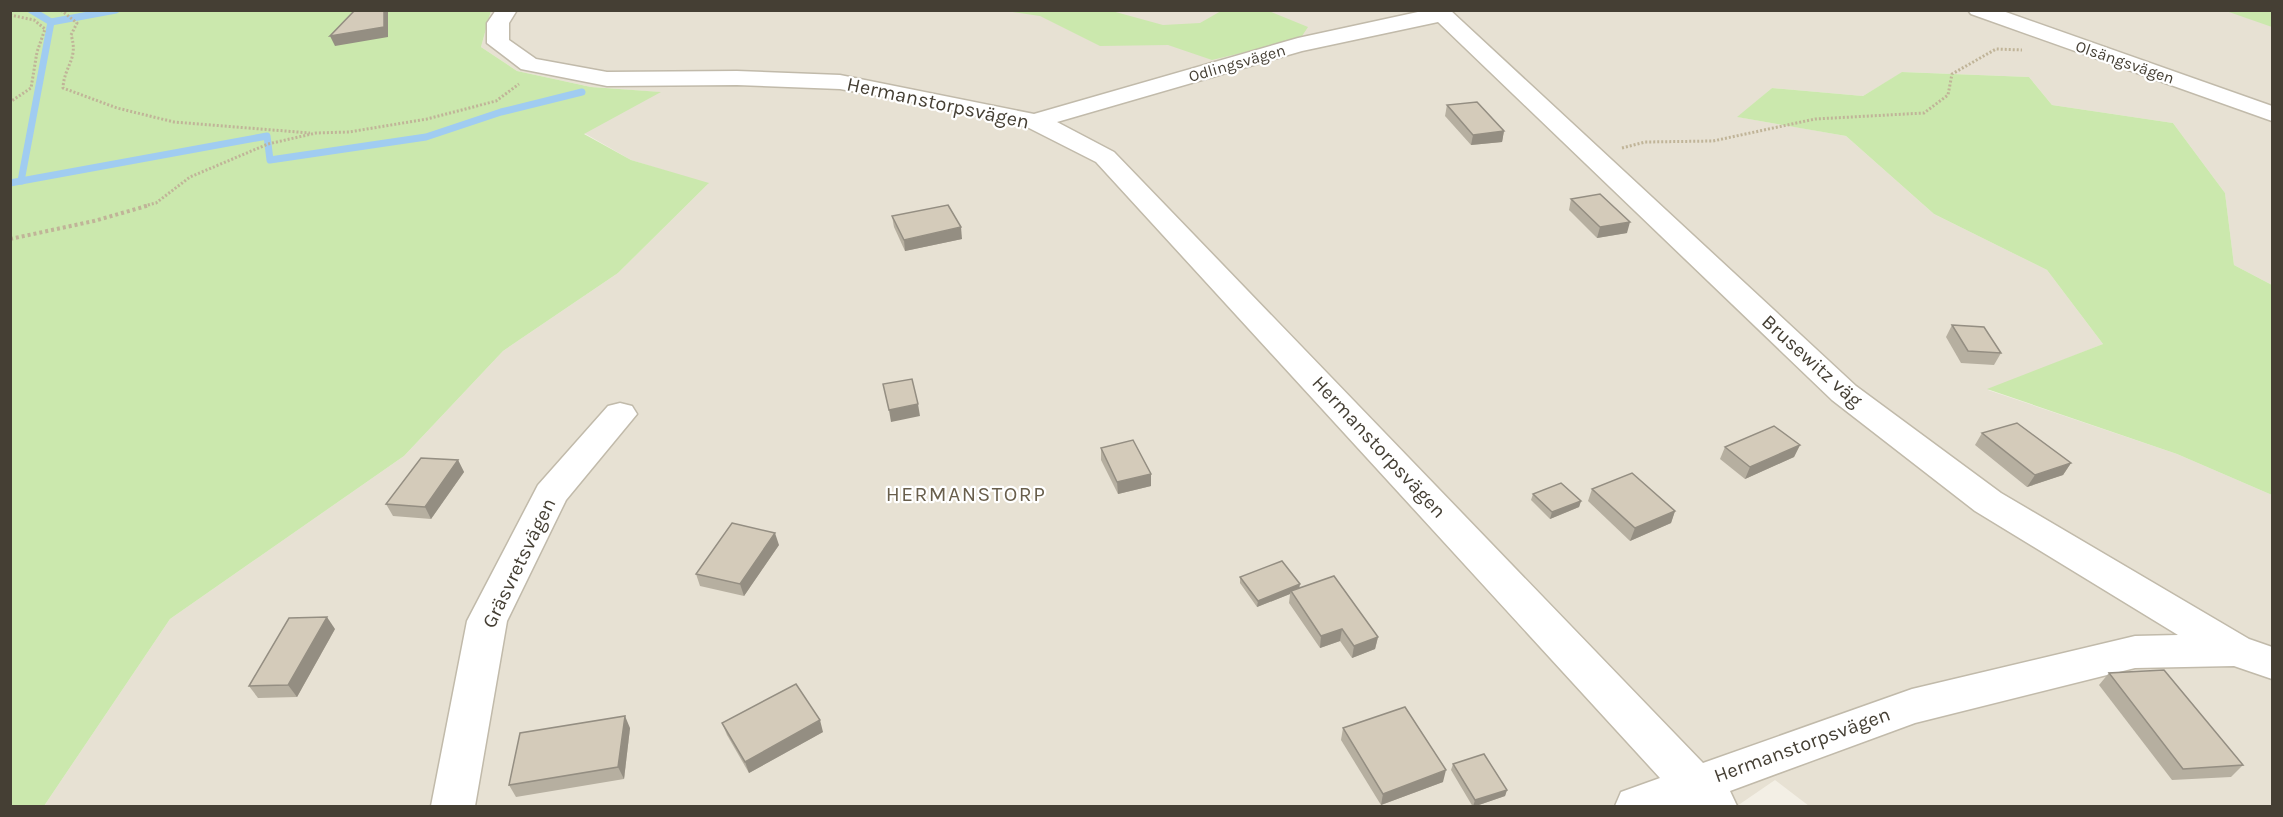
<svg xmlns="http://www.w3.org/2000/svg" width="2283" height="817" font-family="Karla,sans-serif">
	<style>
		.residential { fill: #e7e1d3 }
		.green { fill: #cbe8ad }
		.lines { fill: none; stroke-linecap: round; stroke-linejoin: round }
		.stream { stroke: #a0ccf1; stroke-width: 7 }
		.minor-casing { stroke: #c1baaa; stroke-width: 3 }
		.path-far1 { stroke: #c0b498; stroke-width: 3; stroke-dasharray: 2 2; stroke-linecap: butt }
		.path { stroke: #c0b498; stroke-width: 4; stroke-dasharray: 3 3; stroke-linecap: butt }
		.minor { fill: #fff; fill-rule: evenodd }
		.wall { fill: #b6afa0 }
		.shaded-wall { fill: #948e82 }
		.building { fill: #d4cbba; stroke: #948e82; stroke-width: 1.5 }
		.labels { text-anchor: middle; dominant-baseline: central; stroke-width: 4.5; stroke-linejoin: round; paint-order: stroke }
		.far-street-label { font-size: 16px; fill: #453f34; stroke: #fff }
		.street-label { font-size: 20px; fill: #453f34; stroke: #fff }
		.neighbourhood-label { font-size: 21px; letter-spacing: 1.5px; fill: #685e4b; stroke: #fff }
	</style>
	<rect width="100%" height="100%" fill="#f3efe5"/>
	<path class="residential" d="M 2267,10 L 2272,12 L 2272,285 L 2234,265 L 2225,193 L 2173,123 L 2052,105 L 2029,77 L 1903,72 L 1863,96 L 1772,88 L 1738,117 L 1846,136 L 1934,214 L 2047,270 L 2103,344 L 1988,390 L 2177,454 L 2272,495 L 2272,806 L 1809,806 L 1775,780 L 1737,806 L 44,806 L 170,619 L 404,456 L 503,351 L 618,273 L 708,184 L 631,160 L 584,133 L 659,92 L 591,87 L 517,71 L 481,47 L 491,11 Z"/>
	<g class="green">
		<path d="M 11,11 L 491,11 L 481,47 L 517,71 L 591,87 L 661,92 L 584,134 L 631,160 L 709,183 L 618,273 L 503,351 L 404,456 L 170,619 L 44,806 L 11,806 Z"/>
		<path d="M 1005,11 L 1112,11 L 1163,25 L 1200,23 L 1221,11 L 1269,11 L 1308,27 L 1300,39 L 1212,60 L 1168,45 L 1100,46 L 1040,16 Z"/>
		<path d="M 2226,11 L 2272,11 L 2272,27 Z"/>
		<path d="M 1902,72 L 2029,77 L 2052,105 L 2173,123 L 2225,193 L 2234,265 L 2272,285 L 2272,495 L 2177,454 L 1987,389 L 2103,344 L 2047,270 L 1934,214 L 1846,136 L 1737,117 L 1772,88 L 1863,96 Z"/>
	</g>
	<g class="lines">
		<g class="stream">
			<path d="M 51,22 L 116,10"/>
			<path d="M 21,181 L 51,22 L 31,10"/>
			<path d="M 10,183 L 267,136 L 270,160 L 426,137 L 501,112 L 582,92"/>
		</g>
		<defs>
			<g id="minor">
				<path d="M 496,10 L 517,10 L 509,23 L 509,40 L 536,59 L 607,72 L 737,71 L 840,75 L 1034,114 L 1298,38 L 1427,10 L 1450,10 L 1856,386 L 2001,493 L 2249,639 L 2272,647 L 2272,679 L 2234,666 L 2135,668 L 1915,723 L 1730,791 L 1737,806 L 1615,806 L 1621,792 L 1660,778 L 1096,162 L 1027,127 L 935,106 L 840,89 L 737,85 L 607,86 L 521,69 L 487,43 L 487,23 ZM 1438,22 L 1832,400 L 1975,511 L 2178,635 L 2135,636 L 1912,689 L 1703,763 L 1114,152 L 1057,122 L 1302,51 Z"/>
				<path d="M 1968,10 L 2000,10 L 2272,106 L 2272,121 L 1971,14 Z"/>
				<path d="M 620,403 L 632,406 L 637,414 L 566,500 L 507,621 L 475,806 L 431,806 L 467,621 L 538,485 L 608,406 Z"/>
			</g>
		</defs>
		<use href="#minor" class="minor-casing"/>
		<g class="path-far1">
			<path d="M 61,10 L 77,23 L 71,35 C 79,59 64,66 63,88 L 117,108 L 174,122 L 310,133"/>
			<path d="M 10,15 L 34,20 L 45,29 L 37,52 L 31,88 L 10,102"/>
			<path d="M 1622,148 L 1645,142 L 1713,141 L 1815,119 L 1924,113 L 1948,95 L 1952,74 L 1996,49 L 2022,50"/>
			<path d="M 144,206 L 156,203 L 190,177 L 268,144 L 316,133 L 349,132 L 427,119 L 496,101 L 519,84"/>
		</g>
		<path class="path" d="M 10,239 L 94,221 L 150,205"/>
		<use href="#minor" class="minor"/>
	</g>
	<g class="wall">
		<path d="M 1447,105 L 1504,131 L 1502,142 L 1471,145 L 1445,116 Z"/>
		<path d="M 1571,199 L 1627,233 L 1597,238 L 1569,210 Z"/>
		<path d="M 892,216 L 962,239 L 905,251 L 894,227 Z"/>
		<path d="M 1952,325 L 2001,353 L 1994,365 L 1961,363 L 1946,337 Z"/>
		<path d="M 1982,433 L 2071,463 L 2063,475 L 2027,487 L 1975,445 Z"/>
		<path d="M 1800,445 L 1794,457 L 1745,479 L 1720,459 L 1725,447 Z"/>
		<path d="M 1101,448 L 1151,474 L 1151,486 L 1118,494 L 1101,460 Z"/>
		<path d="M 458,460 L 464,472 L 431,519 L 393,516 L 386,504 Z"/>
		<path d="M 1592,489 L 1675,511 L 1671,523 L 1630,541 L 1588,501 Z"/>
		<path d="M 1533,494 L 1581,501 L 1579,507 L 1550,519 L 1531,500 Z"/>
		<path d="M 779,545 L 744,596 L 700,586 L 696,574 Z"/>
		<path d="M 1240,577 L 1299,588 L 1378,637 L 1375,649 L 1352,658 L 1340,641 L 1320,648 L 1289,603 L 1290,594 L 1257,607 L 1240,583 Z"/>
		<path d="M 335,629 L 297,697 L 258,698 L 249,686 Z"/>
		<path d="M 2109,673 L 2243,765 L 2231,777 L 2172,780 L 2099,685 Z"/>
		<path d="M 722,723 L 823,732 L 749,773 L 727,735 Z"/>
		<path d="M 630,728 L 624,779 L 516,797 L 509,785 Z"/>
		<path d="M 1343,728 L 1443,782 L 1381,805 L 1341,740 Z"/>
		<path d="M 1453,764 L 1507,790 L 1505,796 L 1473,807 L 1451,770 Z"/>
	</g>
	<g class="shaded-wall">
		<path d="M 384,10 L 388,10 L 388,37 L 335,46 L 330,36 Z"/>
		<path d="M 1504,131 L 1502,142 L 1471,145 L 1473,135 Z"/>
		<path d="M 1630,222 L 1627,233 L 1597,238 L 1600,227 Z"/>
		<path d="M 961,227 L 962,239 L 905,251 L 904,240 Z"/>
		<path d="M 918,404 L 920,416 L 891,422 L 889,410 Z"/>
		<path d="M 1800,445 L 1794,457 L 1745,479 L 1750,467 Z"/>
		<path d="M 458,460 L 464,472 L 431,519 L 425,507 Z"/>
		<path d="M 2071,463 L 2063,475 L 2027,487 L 2035,475 Z"/>
		<path d="M 1151,474 L 1151,486 L 1118,494 L 1117,482 Z"/>
		<path d="M 1581,501 L 1579,507 L 1550,519 L 1552,512 Z"/>
		<path d="M 1675,511 L 1671,523 L 1630,541 L 1635,528 Z"/>
		<path d="M 775,533 L 779,545 L 744,596 L 740,584 Z"/>
		<path d="M 1300,584 L 1299,590 L 1291,591 L 1290,594 L 1257,607 L 1258,601 Z"/>
		<path d="M 327,617 L 335,629 L 297,697 L 288,685 Z"/>
		<path d="M 1342,629 L 1340,641 L 1320,648 L 1321,636 Z"/>
		<path d="M 1378,637 L 1375,649 L 1352,658 L 1354,646 Z"/>
		<path d="M 625,716 L 630,728 L 624,779 L 618,767 Z"/>
		<path d="M 820,720 L 823,732 L 749,773 L 745,762 Z"/>
		<path d="M 1446,770 L 1443,782 L 1381,805 L 1383,794 Z"/>
		<path d="M 1507,790 L 1505,796 L 1473,807 L 1475,800 Z"/>
	</g>
	<g class="building">
		<path d="M 355,10 L 384,10 L 384,27 L 330,36 Z"/>
		<path d="M 1477,102 L 1504,131 L 1473,135 L 1447,105 Z"/>
		<path d="M 1600,194 L 1630,222 L 1600,227 L 1571,199 Z"/>
		<path d="M 948,205 L 961,227 L 904,240 L 892,216 Z"/>
		<path d="M 1952,325 L 1984,327 L 2001,353 L 1968,351 Z"/>
		<path d="M 912,379 L 918,404 L 889,410 L 883,384 Z"/>
		<path d="M 2017,423 L 2071,463 L 2035,475 L 1982,433 Z"/>
		<path d="M 1774,426 L 1800,445 L 1750,467 L 1725,447 Z"/>
		<path d="M 1133,440 L 1151,474 L 1117,482 L 1101,448 Z"/>
		<path d="M 421,458 L 458,460 L 425,507 L 386,504 Z"/>
		<path d="M 1632,473 L 1675,511 L 1635,528 L 1592,489 Z"/>
		<path d="M 1561,483 L 1581,501 L 1552,512 L 1533,494 Z"/>
		<path d="M 732,523 L 775,533 L 740,584 L 696,574 Z"/>
		<path d="M 1282,561 L 1300,584 L 1258,601 L 1240,577 Z"/>
		<path d="M 1334,576 L 1378,637 L 1354,646 L 1342,629 L 1321,636 L 1291,591 Z"/>
		<path d="M 327,617 L 288,685 L 249,686 L 289,618 Z"/>
		<path d="M 2164,670 L 2243,765 L 2183,769 L 2109,673 Z"/>
		<path d="M 796,684 L 820,720 L 745,762 L 722,723 Z"/>
		<path d="M 1405,707 L 1446,770 L 1383,794 L 1343,728 Z"/>
		<path d="M 625,716 L 618,767 L 509,785 L 520,733 Z"/>
		<path d="M 1484,754 L 1507,790 L 1475,800 L 1453,764 Z"/>
	</g>
	<g class="labels">
		<g class="far-street-label">
			<text transform="translate(2125 62) rotate(19)">Olsängsvägen</text>
			<text transform="translate(1237 63) rotate(-16)">Odlingsvägen</text>
		</g>
		<g class="street-label">
			<text transform="translate(938 103) rotate(12)">Hermanstorpsvägen</text>
			<text transform="translate(1812 361) rotate(42)">Brusewitz väg</text>
			<text transform="translate(1379 447) rotate(47)">Hermanstorpsvägen</text>
			<text transform="translate(519 563) rotate(-64)">Gräsvretsvägen</text>
			<text transform="translate(1802 745) rotate(-20)">Hermanstorpsvägen</text>
		</g>
		<g class="neighbourhood-label">
			<text x="966" y="494">HERMANSTORP</text>
		</g>
	</g>
	<rect width="2283" height="817" fill="none" stroke="#453f34" stroke-width="24"/>
</svg>
